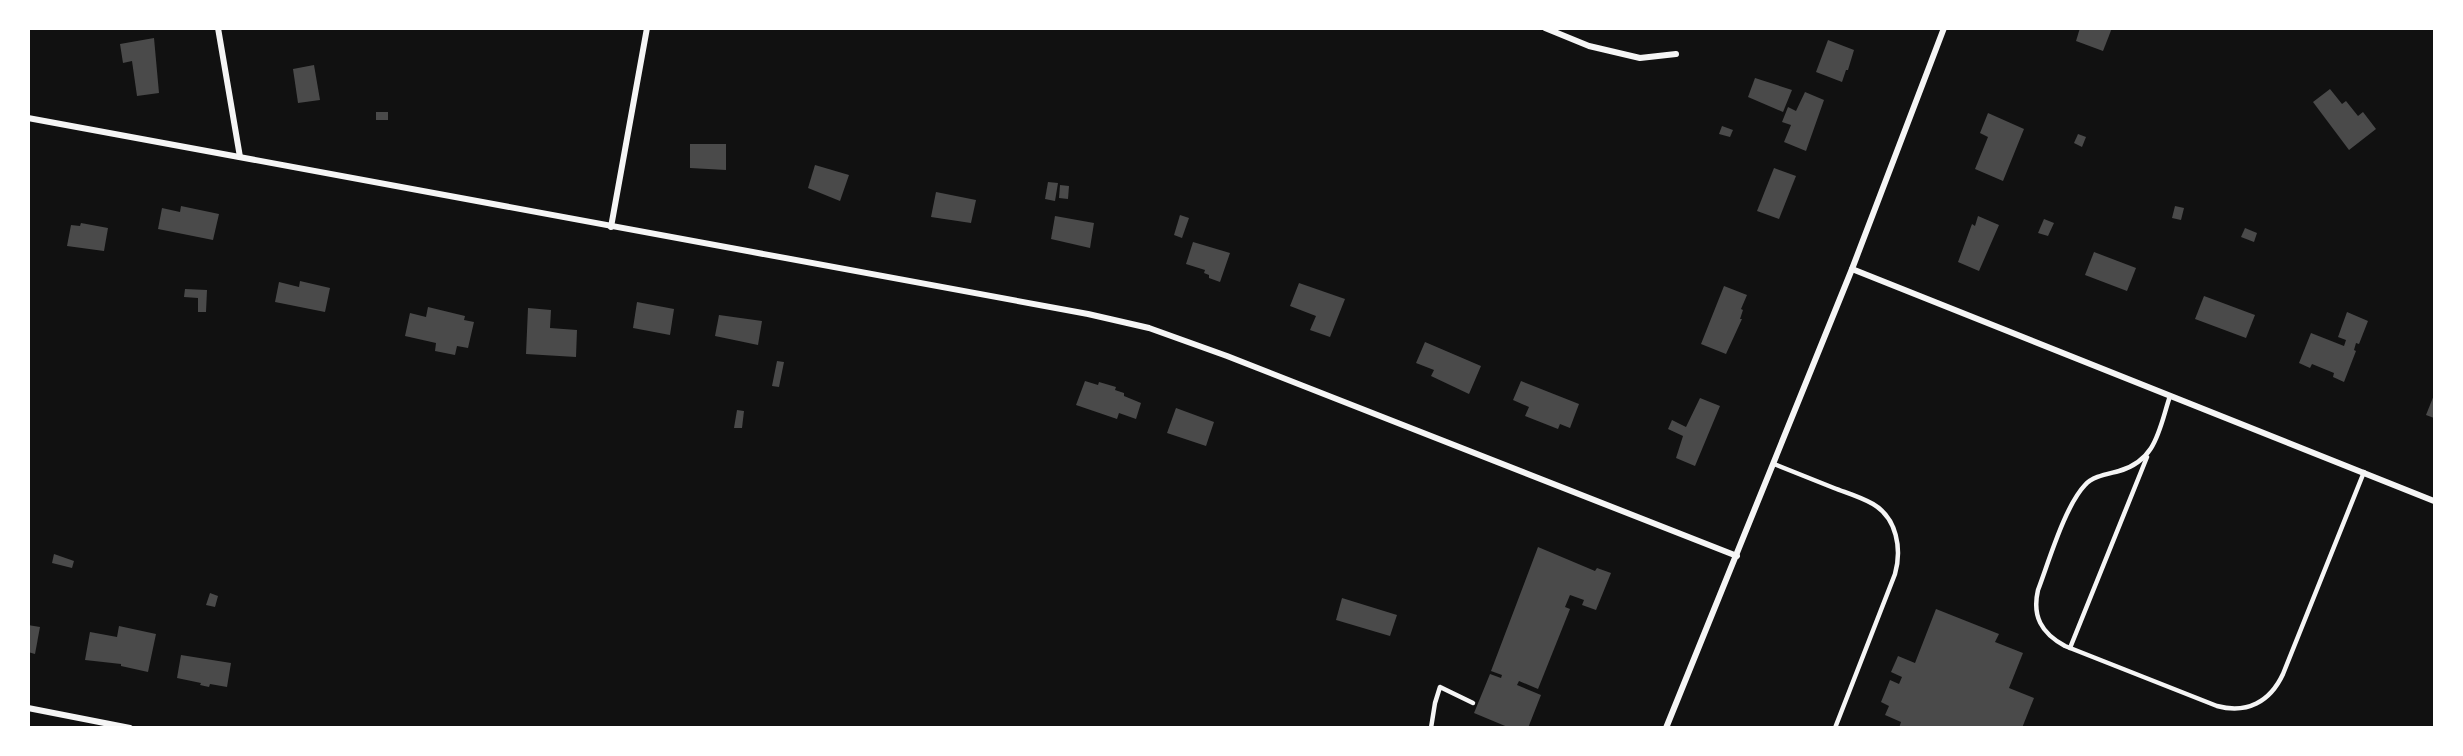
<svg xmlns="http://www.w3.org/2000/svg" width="2463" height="756" font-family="'Varela Round',sans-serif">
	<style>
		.building { fill: #4a4a4a }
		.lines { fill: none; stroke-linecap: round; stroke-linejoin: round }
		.service { stroke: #f5f5f5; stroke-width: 4.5 }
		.minor { stroke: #f5f5f5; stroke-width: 6 }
	</style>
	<rect width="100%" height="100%" fill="#111"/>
	<g class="building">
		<path d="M 2080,28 L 2112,28 L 2103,51 L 2076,41 Z"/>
		<path d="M 154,38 L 159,93 L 137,96 L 132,61 L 123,63 L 120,44 Z"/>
		<path d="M 1828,40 L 1854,50 L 1848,70 L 1846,70 L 1842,82 L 1816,72 Z"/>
		<path d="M 314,65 L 320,100 L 298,103 L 293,69 Z"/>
		<path d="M 1755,78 L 1792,90 L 1783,112 L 1748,97 Z"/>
		<path d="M 2330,89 L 2342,104 L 2346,101 L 2358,116 L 2363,112 L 2376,129 L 2349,150 L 2313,102 Z"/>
		<path d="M 1805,92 L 1824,100 L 1806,151 L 1784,142 L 1791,125 L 1782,122 L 1788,107 L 1796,111 Z"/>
		<rect x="376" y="112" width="12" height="8"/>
		<path d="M 1988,113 L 2024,129 L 2003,181 L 1975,169 L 1988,137 L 1980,133 Z"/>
		<path d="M 1722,126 L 1733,130 L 1730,137 L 1719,134 Z"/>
		<path d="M 2078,134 L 2086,137 L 2082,147 L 2074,143 Z"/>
		<path d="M 690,144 L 726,144 L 726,170 L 690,168 Z"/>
		<path d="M 815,165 L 849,175 L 840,201 L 808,188 Z"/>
		<path d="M 1774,168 L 1796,176 L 1779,219 L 1757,211 Z"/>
		<path d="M 1048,182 L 1058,183 L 1055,201 L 1045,199 Z"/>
		<path d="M 1060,185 L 1069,186 L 1068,199 L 1059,198 Z"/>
		<path d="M 936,192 L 976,200 L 971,223 L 931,217 Z"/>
		<path d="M 181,206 L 219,214 L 213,240 L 158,229 L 162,208 L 180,212 Z"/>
		<path d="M 2175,206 L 2184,208 L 2181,220 L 2172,218 Z"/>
		<path d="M 1180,215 L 1189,218 L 1182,238 L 1174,235 Z"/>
		<path d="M 1055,216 L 1094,223 L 1090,248 L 1051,239 Z"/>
		<path d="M 1978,216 L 1999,225 L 1979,271 L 1958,262 L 1972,224 L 1975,226 Z"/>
		<path d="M 2044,219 L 2054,223 L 2048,236 L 2038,233 Z"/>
		<path d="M 81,223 L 108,228 L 104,251 L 67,246 L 71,225 L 80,226 Z"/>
		<path d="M 2245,228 L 2257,233 L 2254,242 L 2241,237 Z"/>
		<path d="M 1193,242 L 1230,253 L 1220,282 L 1209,278 L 1209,275 L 1204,273 L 1205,270 L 1186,264 Z"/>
		<path d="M 2094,252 L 2136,268 L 2127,291 L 2085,275 Z"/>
		<path d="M 300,281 L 330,288 L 325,312 L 275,302 L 279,282 L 299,287 Z"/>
		<path d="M 1299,283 L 1345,299 L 1330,337 L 1310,330 L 1316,316 L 1290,306 Z"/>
		<path d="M 1724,286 L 1747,295 L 1741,309 L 1743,310 L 1740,319 L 1742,319 L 1726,354 L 1701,344 Z"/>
		<path d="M 185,289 L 207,290 L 206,312 L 198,312 L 198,298 L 184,297 Z"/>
		<path d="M 2204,296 L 2255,315 L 2246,338 L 2195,319 Z"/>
		<path d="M 637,302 L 674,309 L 670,335 L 633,328 Z"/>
		<path d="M 428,307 L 465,316 L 464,320 L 474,322 L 468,348 L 457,346 L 455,355 L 435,351 L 436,343 L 405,336 L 410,313 L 426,317 Z"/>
		<path d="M 528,308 L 551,310 L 550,328 L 577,330 L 576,357 L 526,354 Z"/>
		<path d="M 2347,312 L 2368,321 L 2359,344 L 2356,343 L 2354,350 L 2356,351 L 2344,382 L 2333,377 L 2334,373 L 2312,364 L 2310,368 L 2299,363 L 2311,333 L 2344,346 L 2346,340 L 2338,337 Z"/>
		<path d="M 719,315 L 762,321 L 758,345 L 715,336 Z"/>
		<path d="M 1425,342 L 1481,366 L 1469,394 L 1431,376 L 1434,370 L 1416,363 Z"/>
		<path d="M 777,361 L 784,362 L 779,387 L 772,386 Z"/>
		<path d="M 1085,381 L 1098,385 L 1099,382 L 1116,387 L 1115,390 L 1124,393 L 1124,396 L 1141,403 L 1136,419 L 1119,413 L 1117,419 L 1076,405 Z"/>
		<path d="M 1521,381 L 1579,404 L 1570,428 L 1560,424 L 1558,429 L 1525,416 L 1529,407 L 1513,400 Z"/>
		<path d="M 2434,395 L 2434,418 L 2426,415 Z"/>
		<path d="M 1700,398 L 1720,406 L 1695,466 L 1676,458 L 1683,436 L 1668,429 L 1672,420 L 1686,427 Z"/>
		<path d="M 1176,408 L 1214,422 L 1206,446 L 1167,433 Z"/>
		<path d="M 737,410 L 744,411 L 742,428 L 734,428 Z"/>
		<path d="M 1538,547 L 1595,571 L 1597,568 L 1611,573 L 1596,610 L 1582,605 L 1584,600 L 1570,595 L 1565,607 L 1570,609 L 1538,689 L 1519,681 L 1517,685 L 1541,695 L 1528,728 L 1510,728 L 1474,713 L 1490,674 L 1501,678 L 1502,675 L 1491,671 Z"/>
		<path d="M 54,554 L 74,561 L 72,568 L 52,563 Z"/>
		<path d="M 210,593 L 218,596 L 215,607 L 206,605 Z"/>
		<path d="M 1342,598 L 1397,615 L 1390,636 L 1336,620 Z"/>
		<path d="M 1936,609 L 1999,634 L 1995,642 L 2023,653 L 2009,688 L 2034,698 L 2022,728 L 1899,728 L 1901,722 L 1885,715 L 1889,706 L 1881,702 L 1890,680 L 1899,684 L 1902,677 L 1891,672 L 1898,656 L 1915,663 Z"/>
		<path d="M 28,625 L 40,627 L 35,654 L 28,652 Z"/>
		<path d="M 119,626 L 156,634 L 148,672 L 121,666 L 121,664 L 85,660 L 90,632 L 117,637 Z"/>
		<path d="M 181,655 L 231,663 L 227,687 L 210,684 L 209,687 L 200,685 L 201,683 L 177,678 Z"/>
	</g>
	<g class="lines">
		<g class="service">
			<path d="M 2170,396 C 2159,429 2157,460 2119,471 C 2108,474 2093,476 2085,485 C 2065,506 2049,561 2038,590 C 2032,616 2041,633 2065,646 L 2217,706 C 2247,714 2270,702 2283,674 L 2364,472"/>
			<path d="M 1774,464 C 1794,472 1814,480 1834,488 C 1847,493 1861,497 1873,504 C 1897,518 1902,549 1895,574 L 1835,728"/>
			<path d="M 2070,648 L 2147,457"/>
			<path d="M 1431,728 L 1435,703 L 1440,687 L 1473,703"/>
		</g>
		<g class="minor">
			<path d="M 218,28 L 240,157"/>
			<path d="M 1545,28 L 1589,46 L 1640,58 L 1676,54"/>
			<path d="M 28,118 L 1088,314 L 1149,328 L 1227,356 L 1737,556"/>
			<path d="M 611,227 L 647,28"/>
			<path d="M 1852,269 L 2434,501"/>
			<path d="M 28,708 L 130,728"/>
			<path d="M 1666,728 L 1852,269 L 1944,28"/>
		</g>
	</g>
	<rect width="2463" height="756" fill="none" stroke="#ffffff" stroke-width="60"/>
</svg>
